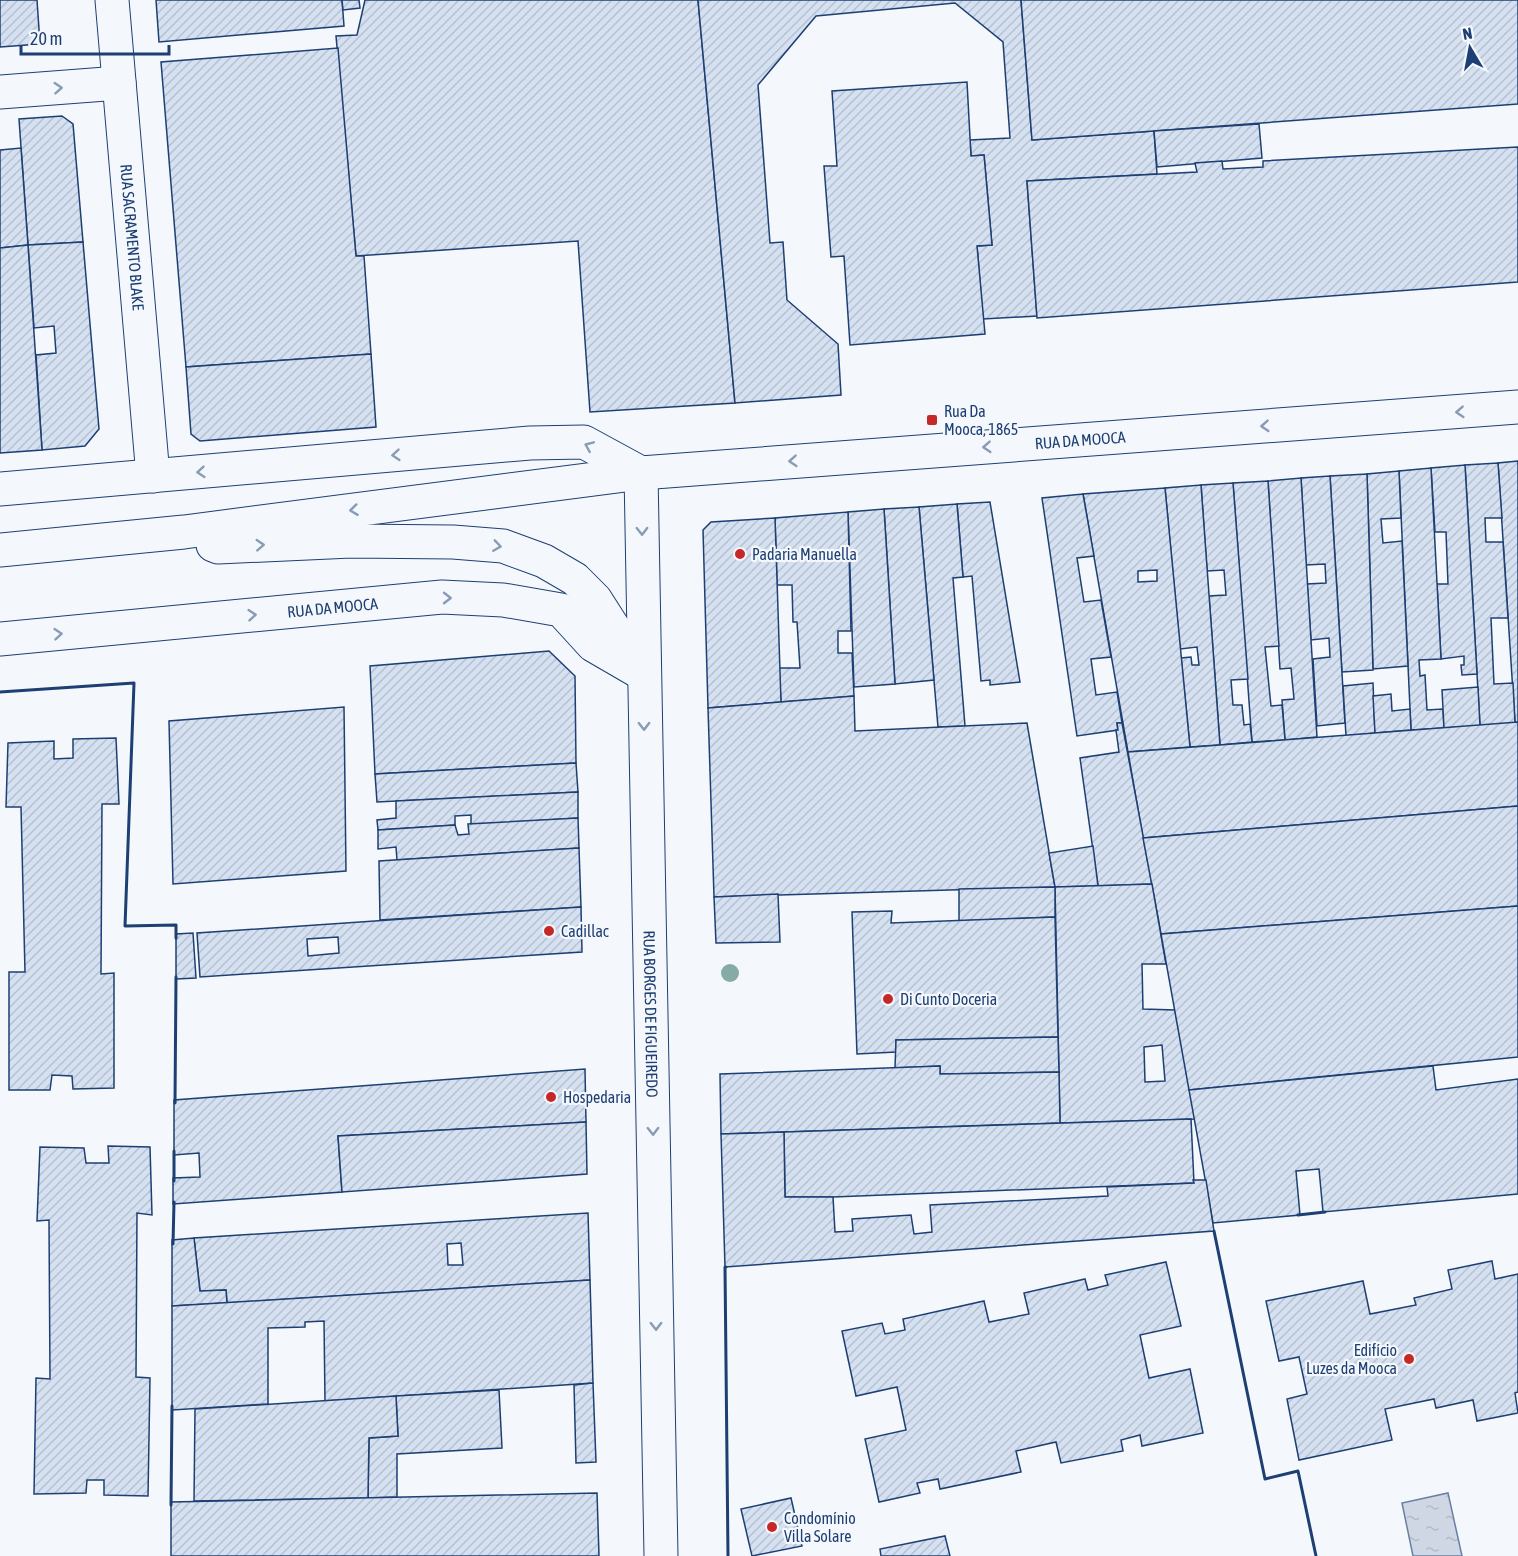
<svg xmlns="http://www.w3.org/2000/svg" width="1518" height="1556" font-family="'Asap Condensed',sans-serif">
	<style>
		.water { fill: url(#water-ripples); stroke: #687fa3; stroke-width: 1.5 }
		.building { fill: url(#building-hatch); stroke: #1d3f73; stroke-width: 1.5; fill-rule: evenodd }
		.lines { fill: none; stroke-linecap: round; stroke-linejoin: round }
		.street-casing { stroke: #1d3f73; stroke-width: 35 }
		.secondary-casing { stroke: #1d3f73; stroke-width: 35 }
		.street { stroke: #f4f7fb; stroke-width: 33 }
		.secondary { stroke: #f4f7fb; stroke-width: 33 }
		.wall { stroke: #1d3f73; stroke-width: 3 }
		.tree { fill: #86aba6 }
		.oneway { stroke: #889bb7 }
		.poi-dot { fill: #c62828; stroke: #f4f7fb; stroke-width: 2 }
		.labels { text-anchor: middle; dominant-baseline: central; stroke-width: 4.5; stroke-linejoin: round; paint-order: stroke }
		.street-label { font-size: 16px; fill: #1d3f73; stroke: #f4f7fb }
		.poi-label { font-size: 16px; fill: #1d3f73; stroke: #f4f7fb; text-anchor: start }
	</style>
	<defs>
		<pattern id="water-ripples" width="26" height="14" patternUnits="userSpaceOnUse" patternTransform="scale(1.5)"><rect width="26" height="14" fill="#cfd7e4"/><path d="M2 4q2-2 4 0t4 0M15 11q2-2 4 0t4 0" fill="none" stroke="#b1bac7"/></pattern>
		<pattern id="building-hatch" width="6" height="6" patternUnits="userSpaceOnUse" patternTransform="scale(1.5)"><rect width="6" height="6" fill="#d5e0f0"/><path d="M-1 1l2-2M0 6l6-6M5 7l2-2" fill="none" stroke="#b6c1d1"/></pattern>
	</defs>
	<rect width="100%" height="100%" fill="#f4f7fb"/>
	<path class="water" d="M 1448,1493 L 1462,1556 L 1413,1556 L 1402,1503 Z"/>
	<g class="building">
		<path d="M 0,0 L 37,0 L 40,44 L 0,47 Z"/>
		<path d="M 156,0 L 342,0 L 344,26 L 159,42 Z"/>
		<path d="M 342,0 L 359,0 L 360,8 L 343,10 Z"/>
		<path d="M 365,0 L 698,0 L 735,403 L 590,412 L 578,241 L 356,256 L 336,36 L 357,35 Z"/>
		<path d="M 698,0 L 1021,0 L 1032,140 L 1154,131 L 1157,174 L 1027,181 L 1037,316 L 983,319 L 977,246 L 992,245 L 984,155 L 971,156 L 970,140 L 1010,138 L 1003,42 L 955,3 L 816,16 L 758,85 L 770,243 L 783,242 L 787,300 L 838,344 L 841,395 L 735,403 Z"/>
		<path d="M 1021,0 L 1518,0 L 1518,104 L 1032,140 Z"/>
		<path d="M 338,48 L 356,256 L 364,256 L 371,354 L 186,367 L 161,62 Z"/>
		<path d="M 967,82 L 971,156 L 984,155 L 992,245 L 977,246 L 985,334 L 850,345 L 844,256 L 831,257 L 824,166 L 837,166 L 832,91 Z"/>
		<path d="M 62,116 L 73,124 L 83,242 L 28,245 L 19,119 Z"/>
		<path d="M 1259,124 L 1262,158 L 1157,167 L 1154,131 Z"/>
		<path d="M 1518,147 L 1518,282 L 1037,318 L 1027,181 L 1197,172 L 1195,163 L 1222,161 L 1223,169 L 1263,167 L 1263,161 Z"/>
		<path d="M 21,148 L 28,245 L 0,248 L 0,150 Z"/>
		<path d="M 83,242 L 99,429 L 85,446 L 42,450 L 36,355 L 56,353 L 54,326 L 34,328 L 28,245 Z"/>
		<path d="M 28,245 L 42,450 L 0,453 L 0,248 Z"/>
		<path d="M 371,354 L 376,427 L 200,441 L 191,434 L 186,367 Z"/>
		<path d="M 1518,461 L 1518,722 L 1515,723 L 1498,463 Z"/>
		<path d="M 1498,463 L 1502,518 L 1485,518 L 1486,542 L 1503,542 L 1508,618 L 1491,618 L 1494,684 L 1513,683 L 1515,723 L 1480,726 L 1465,465 Z"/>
		<path d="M 1465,465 L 1477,674 L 1462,675 L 1461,665 L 1464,665 L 1464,656 L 1441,659 L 1437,584 L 1448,584 L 1446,532 L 1435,532 L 1431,468 Z"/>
		<path d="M 1431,468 L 1441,659 L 1419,660 L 1420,676 L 1425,675 L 1427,710 L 1443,709 L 1444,728 L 1411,730 L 1399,471 Z"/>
		<path d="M 1399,471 L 1401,518 L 1381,519 L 1383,543 L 1402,541 L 1408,666 L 1373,669 L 1367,474 Z"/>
		<path d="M 1367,474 L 1373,670 L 1342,672 L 1330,476 Z"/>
		<path d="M 1330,476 L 1345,723 L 1317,726 L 1313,659 L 1330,657 L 1329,638 L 1311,640 L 1307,584 L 1326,583 L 1325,564 L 1306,565 L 1301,478 Z"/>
		<path d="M 1301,478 L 1317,737 L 1285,740 L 1282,700 L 1294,699 L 1291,668 L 1280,669 L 1268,481 Z"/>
		<path d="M 1268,481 L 1279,646 L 1265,647 L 1271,706 L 1282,705 L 1285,740 L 1252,742 L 1233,483 Z"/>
		<path d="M 1233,483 L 1248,679 L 1231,680 L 1233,705 L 1242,705 L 1244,725 L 1250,724 L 1252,742 L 1220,745 L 1209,596 L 1226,595 L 1224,570 L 1207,571 L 1201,485 Z"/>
		<path d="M 1201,485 L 1220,745 L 1190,747 L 1181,658 L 1191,657 L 1192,665 L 1199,665 L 1197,647 L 1180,649 L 1165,488 Z"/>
		<path d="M 1165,488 L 1190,747 L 1128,752 L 1083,494 ZM 1157,570 L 1157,581 L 1138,582 L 1138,571 Z"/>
		<path d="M 1083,494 L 1094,556 L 1077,558 L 1084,602 L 1101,600 L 1111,657 L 1091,659 L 1096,695 L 1117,692 L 1122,723 L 1117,723 L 1118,730 L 1077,736 L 1042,498 Z"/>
		<path d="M 990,502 L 1020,682 L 990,685 L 990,680 L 981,681 L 972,576 L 963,577 L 957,504 Z"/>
		<path d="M 957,504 L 963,577 L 953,578 L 965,726 L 938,727 L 919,507 Z"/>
		<path d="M 919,507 L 934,680 L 895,684 L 884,509 Z"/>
		<path d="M 884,509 L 895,684 L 854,687 L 848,512 Z"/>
		<path d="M 848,512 L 851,631 L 838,631 L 838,653 L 852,653 L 854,696 L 781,702 L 779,668 L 800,668 L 797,622 L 793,622 L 792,585 L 777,585 L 775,518 Z"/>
		<path d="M 775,518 L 781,702 L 708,708 L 703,530 L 711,522 Z"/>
		<path d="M 549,651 L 575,676 L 576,763 L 375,774 L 370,666 Z"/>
		<path d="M 1373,683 L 1375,733 L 1346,736 L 1343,686 Z"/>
		<path d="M 1478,687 L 1480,726 L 1444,728 L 1442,690 Z"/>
		<path d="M 1391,694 L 1392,711 L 1410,709 L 1411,730 L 1375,733 L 1373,696 Z"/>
		<path d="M 854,696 L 855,731 L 1027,723 L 1055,887 L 714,897 L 708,708 Z"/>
		<path d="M 344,707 L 346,871 L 173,884 L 169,721 Z"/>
		<path d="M 1518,722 L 1518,806 L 1143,838 L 1128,752 Z"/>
		<path d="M 1117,723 L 1122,723 L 1152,884 L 1098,886 L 1080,758 L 1119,752 L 1116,730 L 1118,730 Z"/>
		<path d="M 116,738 L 119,804 L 102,804 L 101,974 L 114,973 L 114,1088 L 73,1089 L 72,1076 L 52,1075 L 50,1090 L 9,1090 L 9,972 L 25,972 L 21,807 L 6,807 L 8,743 L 54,741 L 54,759 L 73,758 L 73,739 Z"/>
		<path d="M 576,763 L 578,792 L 377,802 L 375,774 Z"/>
		<path d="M 578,792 L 578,818 L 471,825 L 471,815 L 455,816 L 455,825 L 378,830 L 377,820 L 396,818 L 396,801 Z"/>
		<path d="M 1518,806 L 1518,906 L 1161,934 L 1143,838 Z"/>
		<path d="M 578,818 L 579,848 L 397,860 L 396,847 L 378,849 L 378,830 L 455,825 L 458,835 L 469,834 L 468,824 Z"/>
		<path d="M 1093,846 L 1098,886 L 1055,887 L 1049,853 Z"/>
		<path d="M 579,848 L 581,907 L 380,920 L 379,861 Z"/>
		<path d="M 1152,884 L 1166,964 L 1142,964 L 1143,1009 L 1175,1010 L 1195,1119 L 1060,1123 L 1055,887 ZM 1162,1045 L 1165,1081 L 1145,1082 L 1144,1047 Z"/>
		<path d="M 1055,887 L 1055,917 L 959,921 L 959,889 Z"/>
		<path d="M 778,894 L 780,942 L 716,943 L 714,897 Z"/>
		<path d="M 1518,906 L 1518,1057 L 1189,1090 L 1161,934 Z"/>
		<path d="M 581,907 L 582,952 L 200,977 L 197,933 ZM 338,937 L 339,953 L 308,956 L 307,939 Z"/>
		<path d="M 892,911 L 891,923 L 1055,917 L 1058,1037 L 896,1040 L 896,1052 L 857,1054 L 852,912 Z"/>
		<path d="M 193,933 L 196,978 L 176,979 L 176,934 Z"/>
		<path d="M 1058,1037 L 1059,1072 L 940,1074 L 940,1066 L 895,1068 L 896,1040 Z"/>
		<path d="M 940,1066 L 940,1074 L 1059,1072 L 1060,1123 L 721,1134 L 720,1074 Z"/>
		<path d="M 1433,1066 L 1436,1090 L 1518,1079 L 1518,1194 L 1323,1212 L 1319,1169 L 1296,1171 L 1300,1215 L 1213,1223 L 1189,1090 Z"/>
		<path d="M 585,1069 L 586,1122 L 338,1136 L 342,1192 L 173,1204 L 173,1178 L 200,1177 L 199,1153 L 174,1155 L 174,1100 Z"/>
		<path d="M 1191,1119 L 1194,1183 L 833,1197 L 785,1197 L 784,1132 Z"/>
		<path d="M 586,1122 L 587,1174 L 342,1192 L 338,1136 Z"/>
		<path d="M 784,1132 L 785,1197 L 833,1197 L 835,1232 L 853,1231 L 852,1219 L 911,1215 L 914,1234 L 932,1232 L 930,1205 L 1108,1196 L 1107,1187 L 1194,1183 L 1193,1180 L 1206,1180 L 1214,1231 L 725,1267 L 721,1134 Z"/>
		<path d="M 108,1146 L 150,1147 L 152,1215 L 137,1213 L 136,1377 L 150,1378 L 148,1496 L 104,1495 L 104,1480 L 87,1480 L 86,1493 L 34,1494 L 36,1378 L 50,1379 L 49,1220 L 37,1221 L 40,1147 L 84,1148 L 86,1163 L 109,1163 Z"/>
		<path d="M 588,1213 L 590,1280 L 227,1303 L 226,1290 L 200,1291 L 194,1238 ZM 461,1243 L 463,1265 L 448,1265 L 447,1244 Z"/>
		<path d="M 194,1238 L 200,1291 L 226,1290 L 227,1303 L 172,1306 L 172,1240 Z"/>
		<path d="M 1492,1261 L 1495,1279 L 1518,1274 L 1518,1392 L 1515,1393 L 1518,1413 L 1477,1421 L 1473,1400 L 1436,1408 L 1434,1399 L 1385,1409 L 1392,1440 L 1299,1460 L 1287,1399 L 1307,1394 L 1299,1357 L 1279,1361 L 1266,1301 L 1363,1281 L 1370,1314 L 1416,1305 L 1414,1298 L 1452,1289 L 1448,1270 Z"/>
		<path d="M 1166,1262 L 1181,1326 L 1140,1335 L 1149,1378 L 1190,1369 L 1203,1433 L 1142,1446 L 1140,1435 L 1121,1440 L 1123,1451 L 1061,1463 L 1056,1442 L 1016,1451 L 1021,1472 L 940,1489 L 938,1479 L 917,1483 L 920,1493 L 879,1502 L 865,1439 L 906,1430 L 897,1387 L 856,1396 L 842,1331 L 882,1323 L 885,1334 L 905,1330 L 903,1319 L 984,1301 L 989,1322 L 1029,1314 L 1024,1293 L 1085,1279 L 1088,1290 L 1108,1285 L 1105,1275 Z"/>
		<path d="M 590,1280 L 593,1383 L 325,1401 L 324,1321 L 305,1322 L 305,1327 L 268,1328 L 268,1404 L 172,1410 L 172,1306 Z"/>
		<path d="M 593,1383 L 596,1462 L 576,1463 L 574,1385 Z"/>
		<path d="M 499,1390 L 502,1448 L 397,1454 L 397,1497 L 368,1498 L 369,1438 L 398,1436 L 396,1396 Z"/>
		<path d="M 396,1396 L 398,1436 L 369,1438 L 368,1498 L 194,1501 L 195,1409 Z"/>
		<path d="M 597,1493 L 599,1556 L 171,1556 L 171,1502 Z"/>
		<path d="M 791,1498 L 802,1546 L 752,1556 L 741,1509 Z"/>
		<path d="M 945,1536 L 950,1556 L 881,1556 L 880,1549 Z"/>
	</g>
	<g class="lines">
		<defs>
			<g id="street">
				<path id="s1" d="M 112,0 L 153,476"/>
				<path d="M 0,92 L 119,83"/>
				<path id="s2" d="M 0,489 L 530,443 L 584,442 L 641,473 L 661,1556"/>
				<path id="s3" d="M 0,639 L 442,597 L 503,600 L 561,610 L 593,645 L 643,674"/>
			</g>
			<g id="secondary">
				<path d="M 213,545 L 218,547 L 351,541 L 453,542 L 503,546 L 544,561 L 575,579 L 595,599 L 643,674"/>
				<path id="s4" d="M 0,550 L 184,532 L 641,473 L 1518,407"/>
			</g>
		</defs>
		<use href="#street" class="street-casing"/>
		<use href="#secondary" class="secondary-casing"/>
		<use href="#street" class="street"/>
		<use href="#secondary" class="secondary"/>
		<g class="wall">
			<path d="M 0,692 L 134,683 L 125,926 L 176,925 L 176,938"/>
			<path d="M 175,1103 L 176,977"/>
			<path d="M 174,1181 L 174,1151"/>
			<path d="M 1298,1215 L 1325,1212"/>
			<path d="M 1214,1231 L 1265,1479 L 1298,1471 L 1316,1556"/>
			<path d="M 173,1244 L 174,1202"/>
			<path d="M 726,1267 L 725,1267 L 728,1556"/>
			<path d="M 171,1505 L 172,1406"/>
		</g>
	</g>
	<circle class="tree" cx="730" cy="973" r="9"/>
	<defs><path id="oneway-chevron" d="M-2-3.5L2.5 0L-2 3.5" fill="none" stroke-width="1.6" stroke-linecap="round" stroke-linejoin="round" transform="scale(1.5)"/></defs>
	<g class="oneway">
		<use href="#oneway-chevron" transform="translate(58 88) rotate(-4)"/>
		<use href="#oneway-chevron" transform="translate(1460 412) rotate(176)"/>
		<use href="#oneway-chevron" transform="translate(1265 426) rotate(176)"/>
		<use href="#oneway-chevron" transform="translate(589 446) rotate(-157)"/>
		<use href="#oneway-chevron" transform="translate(987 447) rotate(176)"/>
		<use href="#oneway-chevron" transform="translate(396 455) rotate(175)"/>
		<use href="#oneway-chevron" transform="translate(793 461) rotate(176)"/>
		<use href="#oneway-chevron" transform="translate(201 472) rotate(175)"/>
		<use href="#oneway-chevron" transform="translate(354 510) rotate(173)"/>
		<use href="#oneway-chevron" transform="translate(642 531) rotate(89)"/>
		<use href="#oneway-chevron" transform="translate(260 545) rotate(-3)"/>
		<use href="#oneway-chevron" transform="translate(497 546) rotate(8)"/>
		<use href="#oneway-chevron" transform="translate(447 598)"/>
		<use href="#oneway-chevron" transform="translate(252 615) rotate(-5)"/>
		<use href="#oneway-chevron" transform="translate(58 634) rotate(-5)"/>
		<use href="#oneway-chevron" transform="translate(644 726) rotate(89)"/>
		<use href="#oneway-chevron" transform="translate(653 1131) rotate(89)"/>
		<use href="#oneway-chevron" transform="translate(656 1326) rotate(89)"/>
	</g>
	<g class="poi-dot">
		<rect x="926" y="414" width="12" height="12" rx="3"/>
		<circle cx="740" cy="554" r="6"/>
		<circle cx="549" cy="931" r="6"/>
		<circle cx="888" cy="999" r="6"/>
		<circle cx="551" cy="1097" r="6"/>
		<circle cx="1409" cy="1359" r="6"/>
		<circle cx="772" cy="1527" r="6"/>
	</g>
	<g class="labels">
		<g class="street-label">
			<text stroke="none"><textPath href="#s1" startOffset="238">RUA SACRAMENTO BLAKE</textPath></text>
			<text stroke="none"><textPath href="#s4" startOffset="1086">RUA DA MOOCA</textPath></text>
			<text stroke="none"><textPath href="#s3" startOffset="334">RUA DA MOOCA</textPath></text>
			<text stroke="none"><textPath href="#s2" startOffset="1192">RUA BORGES DE FIGUEIREDO</textPath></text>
		</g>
		<g class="poi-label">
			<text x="944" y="411">Rua Da<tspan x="944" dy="18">Mooca, 1865</tspan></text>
			<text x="752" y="554">Padaria Manuella</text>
			<text x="561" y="931">Cadillac</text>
			<text x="900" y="999">Di Cunto Doceria</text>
			<text x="563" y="1097">Hospedaria</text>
			<text x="1397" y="1350" text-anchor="end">Edifício<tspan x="1397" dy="18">Luzes da Mooca</tspan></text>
			<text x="784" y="1518">Condomínio<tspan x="784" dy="18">Villa Solare</tspan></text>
		</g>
	</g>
	<g transform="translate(1470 48) rotate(350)" stroke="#f4f7fb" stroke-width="4.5" paint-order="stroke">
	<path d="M0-4.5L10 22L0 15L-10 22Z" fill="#1d3f73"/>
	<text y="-9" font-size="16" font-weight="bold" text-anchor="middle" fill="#1d3f73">N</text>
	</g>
	<path d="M21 45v9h148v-9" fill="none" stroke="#1d3f73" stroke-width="3"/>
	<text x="30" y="45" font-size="18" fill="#1d3f73" stroke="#f4f7fb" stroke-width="4.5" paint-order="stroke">20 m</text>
</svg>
